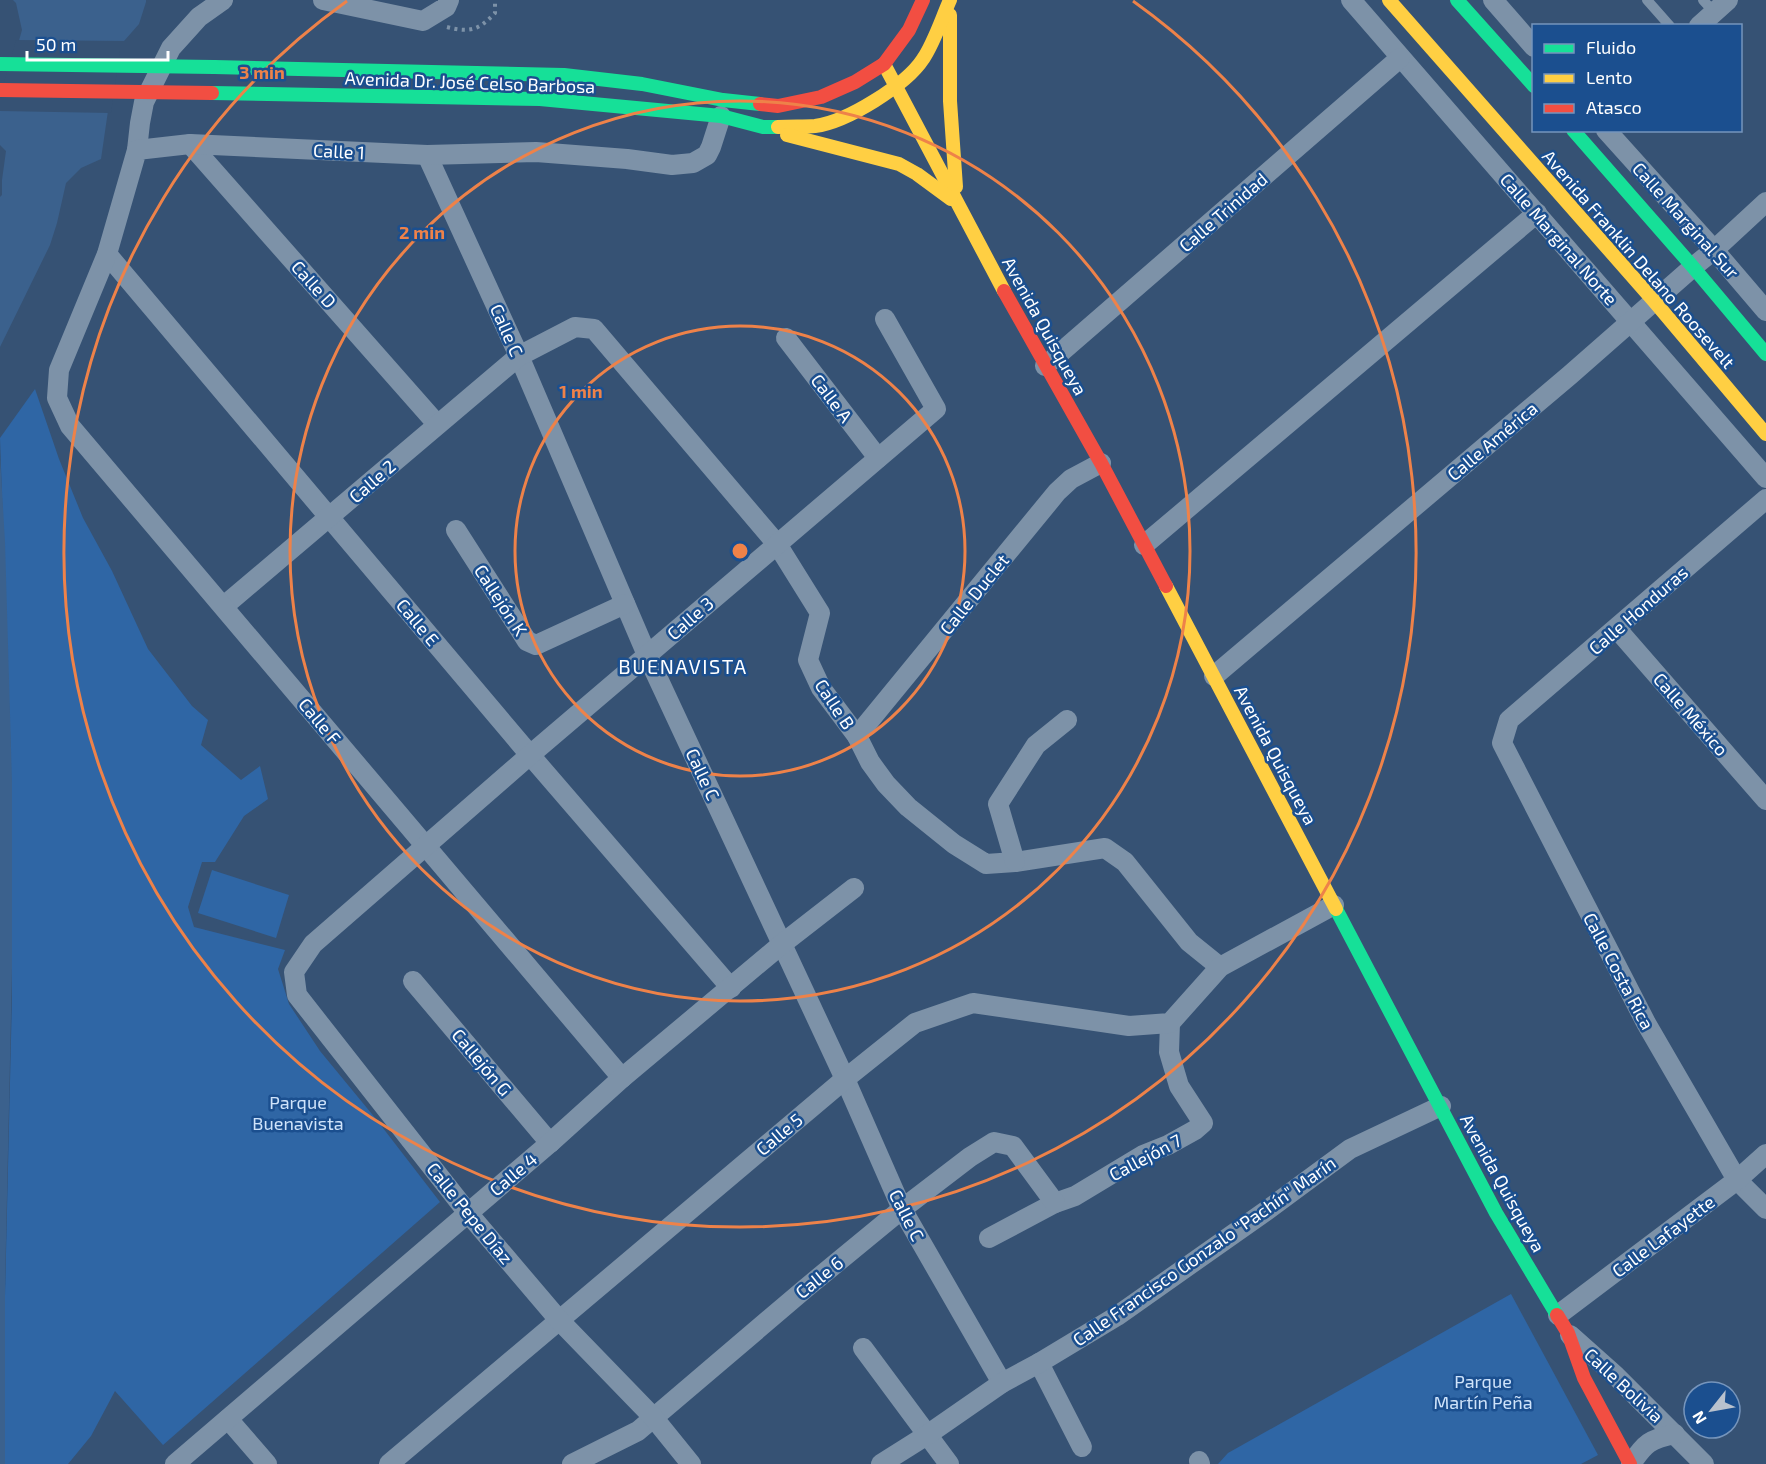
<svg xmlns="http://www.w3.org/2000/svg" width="1766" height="1464" font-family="'Exo 2',sans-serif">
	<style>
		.green { fill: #2f66a5 }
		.water { fill: #3b618d }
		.pier { fill: #365274 }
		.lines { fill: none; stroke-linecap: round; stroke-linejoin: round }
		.path { stroke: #7d92a8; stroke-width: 4; stroke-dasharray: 3 4.5; stroke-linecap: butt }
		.lane { stroke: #7d92a8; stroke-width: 10 }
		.street { stroke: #7d92a8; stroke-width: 20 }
		.fast { stroke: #16e098; stroke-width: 14 }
		.slow { stroke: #ffcf43; stroke-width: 14 }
		.jam { stroke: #f24e42; stroke-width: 14 }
		.fast-bridge { stroke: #16e098; stroke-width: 14 }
		.jam-bridge { stroke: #f24e42; stroke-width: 14 }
		.ring { fill: none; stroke: #ee8249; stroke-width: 3 }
		.labels { text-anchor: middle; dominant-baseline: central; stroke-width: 5; stroke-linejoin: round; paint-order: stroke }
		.street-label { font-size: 18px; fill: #fff; stroke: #1b4f8f }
		.park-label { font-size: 18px; fill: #cfe3fa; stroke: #1b4f8f }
		.neighbourhood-label { font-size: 20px; letter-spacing: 1.5px; fill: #fff; stroke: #1b4f8f }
		.centre { fill: #ee8249; stroke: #1b4f8f; stroke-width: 3 }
		.ring-label { font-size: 18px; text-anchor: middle; font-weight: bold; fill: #ee8249; stroke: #1b4f8f; stroke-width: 5; stroke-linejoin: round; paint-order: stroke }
	</style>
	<rect width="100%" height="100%" fill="#365274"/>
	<g class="green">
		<path d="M 35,389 L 59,459 L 83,518 L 112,571 L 148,649 L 192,706 L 208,720 L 201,745 L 241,780 L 260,766 L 268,799 L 244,816 L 215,862 L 202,862 L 188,907 L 194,927 L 285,950 L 278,969 L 289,1004 L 320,1051 L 376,1119 L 440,1202 L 163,1445 L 115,1391 L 91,1436 L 68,1464 L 5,1464 L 5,1296 L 12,997 L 11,761 L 0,438 Z"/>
		<path d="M 212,870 L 289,895 L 276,938 L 198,913 Z"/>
		<path d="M 1511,1294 L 1598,1455 L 1581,1464 L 1218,1464 L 1228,1453 Z"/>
	</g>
	<g class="water">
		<path d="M 13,0 L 146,0 L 146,2 L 139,24 L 117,49 L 101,159 L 81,168 L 66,183 L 57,223 L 50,245 L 0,347 L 0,197 L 2,195 L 2,180 L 6,151 L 0,145 L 0,107 L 22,30 L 16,3 Z"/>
		<path d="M 0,456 L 5,542 L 12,782 L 12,969 L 5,1286 L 5,1464 L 0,1464 Z"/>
	</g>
	<path class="pier" d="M 16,40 L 127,41 L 120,50 L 111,113 L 0,111 L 0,96 Z"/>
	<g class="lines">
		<path class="path" d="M 447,27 C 470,33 479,30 495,13 L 495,0"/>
		<g class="lane">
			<path d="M 1647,0 L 1670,26"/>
			<path d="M 1703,0 L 1714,12"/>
		</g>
		<g class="street">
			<path d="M 323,0 L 423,21 L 446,7 L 449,0"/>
			<path d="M 1351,0 L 1766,478"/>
			<path d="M 1493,0 L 1534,47"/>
			<path d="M 1699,26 L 1728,0"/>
			<path d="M 1606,130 L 1714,250 L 1766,311"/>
			<path d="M 190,144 L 437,424"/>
			<path d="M 137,150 L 140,123 L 144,102 L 171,48 L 199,17 L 223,0"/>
			<path d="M 427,155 L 519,356 L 647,655 L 845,1079 L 902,1209 L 1002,1383"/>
			<path d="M 107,254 L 530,755 L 731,988"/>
			<path d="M 786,338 L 878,458"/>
			<path d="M 1045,366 L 1400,58"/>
			<path d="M 1766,499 L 1509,720 L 1502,743 L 1646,1023 L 1737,1180 L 1766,1209"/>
			<path d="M 456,530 L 527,641 L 536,645 L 625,604"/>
			<path d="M 1144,545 L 1537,213"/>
			<path d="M 224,606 L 519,356 L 575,327 L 594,329 L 777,544 L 820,613 L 808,660 L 821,688 L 857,736 L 870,762 L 886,784 L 908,807 L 954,844 L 986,864 L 1015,862 L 1105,848 L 1125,862 L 1189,942 L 1220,967"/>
			<path d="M 1617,629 L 1766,800"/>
			<path d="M 1214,676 L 1570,375 L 1693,267 L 1714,250 L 1766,202"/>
			<path d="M 857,736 L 1057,492 L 1071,479 L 1101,463"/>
			<path d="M 1015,862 L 998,804 L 1036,745 L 1067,720"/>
			<path d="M 413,981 L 550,1143"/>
			<path d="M 622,1078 L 70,426 L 57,398 L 59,370 L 107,254 L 137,150 L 190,144 L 427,155 L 536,152 L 627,159 L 672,165 L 693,163 L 707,155 L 711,147 L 721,116"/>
			<path d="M 989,1238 L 1055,1203 L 1075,1196 L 1143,1155 L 1168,1145 L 1195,1130 L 1203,1123 L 1179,1086 L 1169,1052 L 1170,1023"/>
			<path d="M 1558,1315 L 1737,1180 L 1766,1154"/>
			<path d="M 1570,1335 L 1616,1376 L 1704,1464"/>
			<path d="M 863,1348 L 949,1464"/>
			<path d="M 1039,1363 L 1082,1447"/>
			<path d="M 228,1419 L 267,1464"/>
			<path d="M 1199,1461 L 1200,1464"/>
			<path d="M 175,1464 L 550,1143 L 622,1078 L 782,944 L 854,888"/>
			<path d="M 389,1464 L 845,1079 L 915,1023 L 973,1003 L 1129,1026 L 1170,1023 L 1220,967 L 1334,905"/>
			<path d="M 572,1464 L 638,1431 L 806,1288 L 902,1209 L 970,1157 L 994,1142 L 1013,1146 L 1055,1203"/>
			<path d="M 691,1464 L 653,1417 L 559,1320 L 468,1213 L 297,995 L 294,972 L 313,944 L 530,755 L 936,409 L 885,319"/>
			<path d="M 881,1464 L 927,1435 L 1002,1383 L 1039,1363 L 1117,1316 L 1266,1211 L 1350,1149 L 1441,1106"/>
			<path d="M 1631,1464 C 1645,1443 1650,1439 1675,1434"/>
		</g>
		<g class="fast">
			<path d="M 1457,0 L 1534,86"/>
			<path d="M 214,67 L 564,75 L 642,84 L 723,100 L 760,104"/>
			<path d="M 212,93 L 540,99 L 721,116 L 763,127 L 778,127"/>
			<path d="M 1573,130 L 1693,267 L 1766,354"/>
			<path d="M 1336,909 L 1496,1213 L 1557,1315"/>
		</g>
		<g class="slow">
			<path d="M 1389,0 L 1654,301 L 1766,434"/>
			<path d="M 950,15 L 950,101 L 956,187"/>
			<path d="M 884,64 L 1004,291"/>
			<path d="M 778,127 C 791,126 803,127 815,126 C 847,122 906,85 923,59 C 934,43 942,18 950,0"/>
			<path d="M 787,135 L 899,164 L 917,174 L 951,199"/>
			<path d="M 1166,586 L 1336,909"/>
		</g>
		<g class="jam">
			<path d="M 760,104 L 778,106 L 821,97 L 855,82 L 884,64 L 909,30 L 923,0"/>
			<path d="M 1004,291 L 1101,463 L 1166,586"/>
			<path d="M 1557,1315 L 1568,1333 L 1584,1378 L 1630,1464"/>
		</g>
		<path class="fast-bridge" d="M 0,64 L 214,67"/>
		<path class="jam-bridge" d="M 0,90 L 212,93"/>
	</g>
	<g class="ring">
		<circle cx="740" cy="551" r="225"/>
		<circle cx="740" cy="551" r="450"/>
		<path d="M1133 1A676 676 0 1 1 347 1"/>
	</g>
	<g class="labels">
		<g class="street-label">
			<text transform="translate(470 82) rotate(2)">Avenida Dr. José Celso Barbosa</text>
			<text transform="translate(339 151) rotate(3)">Calle 1</text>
			<text transform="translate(1223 212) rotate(-41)">Calle Trinidad</text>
			<text transform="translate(1686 220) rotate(48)">Calle Marginal Sur</text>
			<text transform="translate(1559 239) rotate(49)">Calle Marginal Norte</text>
			<text transform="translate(1639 259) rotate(49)">Avenida Franklin Delano Roosevelt</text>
			<text transform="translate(314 284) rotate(48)">Calle D</text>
			<text transform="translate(1045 326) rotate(61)">Avenida Quisqueya</text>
			<text transform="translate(507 330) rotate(66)">Calle C</text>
			<text transform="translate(832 398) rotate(53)">Calle A</text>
			<text transform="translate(1492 441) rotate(-40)">Calle América</text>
			<text transform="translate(372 481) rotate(-41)">Calle 2</text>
			<text transform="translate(974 594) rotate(-51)">Calle Duclet</text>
			<text transform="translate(501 600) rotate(57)">Callejón K</text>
			<text transform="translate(1638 610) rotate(-41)">Calle Honduras</text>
			<text transform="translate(690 618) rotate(-41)">Calle 3</text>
			<text transform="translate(418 622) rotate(50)">Calle E</text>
			<text transform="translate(835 704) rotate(56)">Calle B</text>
			<text transform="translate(1691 714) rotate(49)">Calle México</text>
			<text transform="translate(320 721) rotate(50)">Calle F</text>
			<text transform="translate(1276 755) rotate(62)">Avenida Quisqueya</text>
			<text transform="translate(703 774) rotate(65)">Calle C</text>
			<text transform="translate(1619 971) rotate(62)">Calle Costa Rica</text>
			<text transform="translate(482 1062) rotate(50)">Callejón G</text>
			<text transform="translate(779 1134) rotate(-40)">Calle 5</text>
			<text transform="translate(1145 1157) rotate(-28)">Callejón 7</text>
			<text transform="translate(513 1174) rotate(-40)">Calle 4</text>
			<text transform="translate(1503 1183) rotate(61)">Avenida Quisqueya</text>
			<text transform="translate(470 1213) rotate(51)">Calle Pepe Díaz</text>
			<text transform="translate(907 1215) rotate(63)">Calle C</text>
			<text transform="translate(1663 1236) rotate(-37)">Calle Lafayette</text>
			<text transform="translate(1204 1251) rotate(-35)">Calle Francisco Gonzalo "Pachín" Marín</text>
			<text transform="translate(819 1277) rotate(-39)">Calle 6</text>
			<text transform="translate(1624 1385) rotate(43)">Calle Bolivia</text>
		</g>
		<g class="park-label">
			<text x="298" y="1102">Parque<tspan x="298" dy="21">Buenavista</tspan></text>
			<text x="1483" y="1381">Parque<tspan x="1483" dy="21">Martín Peña</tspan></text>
		</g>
		<g class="neighbourhood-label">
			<text x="683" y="666">BUENAVISTA</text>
		</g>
	</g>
	<circle cx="740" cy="551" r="9" class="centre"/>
	<g class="ring-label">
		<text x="262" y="79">3 min</text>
		<text x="422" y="239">2 min</text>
		<text x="581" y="398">1 min</text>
	</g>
	<rect x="1532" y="24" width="210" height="108" fill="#1b4f8f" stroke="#7695bc" stroke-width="1.5"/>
	<rect x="1544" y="44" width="30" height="9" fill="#16e098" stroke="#7695bc" stroke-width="1.5"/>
	<text x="1586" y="54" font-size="18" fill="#ffffff">Fluido</text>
	<rect x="1544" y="74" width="30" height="9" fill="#ffcf43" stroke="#7695bc" stroke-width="1.5"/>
	<text x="1586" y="84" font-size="18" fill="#ffffff">Lento</text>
	<rect x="1544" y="104" width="30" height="9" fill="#f24e42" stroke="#7695bc" stroke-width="1.5"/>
	<text x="1586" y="114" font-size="18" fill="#ffffff">Atasco</text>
	<g transform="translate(1712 1410) rotate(239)"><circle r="28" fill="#1b4f8f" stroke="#7695bc" stroke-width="1.5"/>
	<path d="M0-4.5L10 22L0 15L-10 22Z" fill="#b9c2ce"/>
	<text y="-9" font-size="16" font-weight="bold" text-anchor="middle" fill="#ffffff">N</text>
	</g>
	<path d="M27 51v9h141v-9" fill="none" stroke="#ffffff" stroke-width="3"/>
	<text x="36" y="51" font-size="18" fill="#ffffff" stroke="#1b4f8f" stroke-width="4.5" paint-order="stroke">50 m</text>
</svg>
